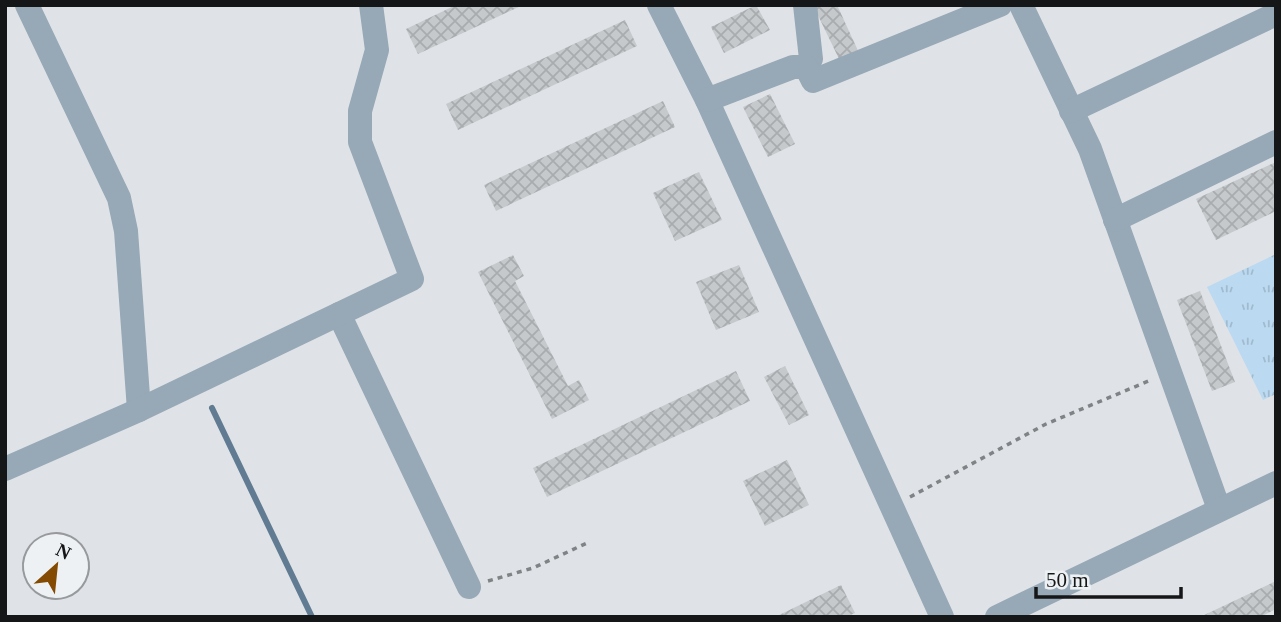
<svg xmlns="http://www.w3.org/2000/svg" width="1281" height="622" font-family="'Times New Roman',serif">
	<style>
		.grass { fill: url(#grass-tufts) }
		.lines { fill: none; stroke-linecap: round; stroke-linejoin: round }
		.stream { stroke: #617c92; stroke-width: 6 }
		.building { fill: url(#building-cross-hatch) }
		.path { stroke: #808385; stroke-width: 3.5; stroke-dasharray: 5 5; stroke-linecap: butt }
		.minor { stroke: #97a8b6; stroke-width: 24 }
	</style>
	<defs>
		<pattern id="grass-tufts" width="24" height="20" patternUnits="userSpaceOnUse" patternTransform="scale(1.75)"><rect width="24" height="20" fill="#bbd9f1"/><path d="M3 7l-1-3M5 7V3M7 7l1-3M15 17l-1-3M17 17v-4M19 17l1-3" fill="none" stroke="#a0bace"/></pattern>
		<pattern id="building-cross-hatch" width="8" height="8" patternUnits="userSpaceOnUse" patternTransform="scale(1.75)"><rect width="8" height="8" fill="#c5c9cc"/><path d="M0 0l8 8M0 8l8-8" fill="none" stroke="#a8acae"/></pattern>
	</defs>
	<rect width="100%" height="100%" fill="#dfe3e7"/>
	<path class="grass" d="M 1276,254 L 1276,394 L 1263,400 L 1207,287 Z"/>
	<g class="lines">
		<path class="stream" d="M 212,408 L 312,617"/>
	</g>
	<g class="building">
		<path d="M 456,5 L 523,5 L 418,54 L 406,29 Z"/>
		<path d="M 756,5 L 770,30 L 724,53 L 711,27 Z"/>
		<path d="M 813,5 L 837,5 L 860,55 L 841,63 Z"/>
		<path d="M 625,20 L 637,46 L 458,130 L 446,104 Z"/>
		<path d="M 770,94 L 795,144 L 768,157 L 743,107 Z"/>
		<path d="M 663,101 L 675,127 L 496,211 L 484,185 Z"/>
		<path d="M 1276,162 L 1276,211 L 1216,240 L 1196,199 Z"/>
		<path d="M 699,172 L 722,220 L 675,241 L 653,193 Z"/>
		<path d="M 513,255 L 524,276 L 515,281 L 568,386 L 579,380 L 589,400 L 552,419 L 478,272 Z"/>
		<path d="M 739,265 L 759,312 L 716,330 L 696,282 Z"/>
		<path d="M 1200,291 L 1235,382 L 1212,391 L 1177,300 Z"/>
		<path d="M 785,366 L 809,415 L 789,425 L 764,377 Z"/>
		<path d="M 736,371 L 750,401 L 547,497 L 533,468 Z"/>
		<path d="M 787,460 L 809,505 L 765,526 L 743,481 Z"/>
		<path d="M 1276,581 L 1276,609 L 1260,617 L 1200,617 Z"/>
		<path d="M 841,585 L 855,613 L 846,617 L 775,617 Z"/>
	</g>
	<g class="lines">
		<g class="path">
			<path d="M 910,497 L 1046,424 L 1151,380"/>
			<path d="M 488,581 L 533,568 L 587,543"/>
		</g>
		<g class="minor">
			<path d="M 27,5 L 119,198 L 126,231 L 139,410"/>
			<path d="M 659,5 L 707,100 L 942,617"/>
			<path d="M 805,5 L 811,59 L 806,67"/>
			<path d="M 1021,5 L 1090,149 L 1219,509"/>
			<path d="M 707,100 L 793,67 L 806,67 L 813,81 L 1000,5"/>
			<path d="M 1071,111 L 1276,14"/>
			<path d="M 1115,220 L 1276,142"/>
			<path d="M 339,314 L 469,587"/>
			<path d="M 5,469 L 139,410 L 412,279 L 360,142 L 360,111 L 377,50 L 371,5"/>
			<path d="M 997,617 L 1276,483"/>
		</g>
	</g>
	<rect width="1281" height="622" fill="none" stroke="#151617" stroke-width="14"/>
	<g transform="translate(56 566) rotate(27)"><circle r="33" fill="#edf1f4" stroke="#97999c" stroke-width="2"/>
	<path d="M0-5L12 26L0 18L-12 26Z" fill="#854a01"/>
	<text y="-10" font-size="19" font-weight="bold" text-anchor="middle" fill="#151617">N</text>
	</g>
	<path d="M1036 587v10h145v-10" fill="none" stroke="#151617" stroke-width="3.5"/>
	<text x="1046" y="587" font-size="21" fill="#151617" stroke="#edf1f4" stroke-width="5" paint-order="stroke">50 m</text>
</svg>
